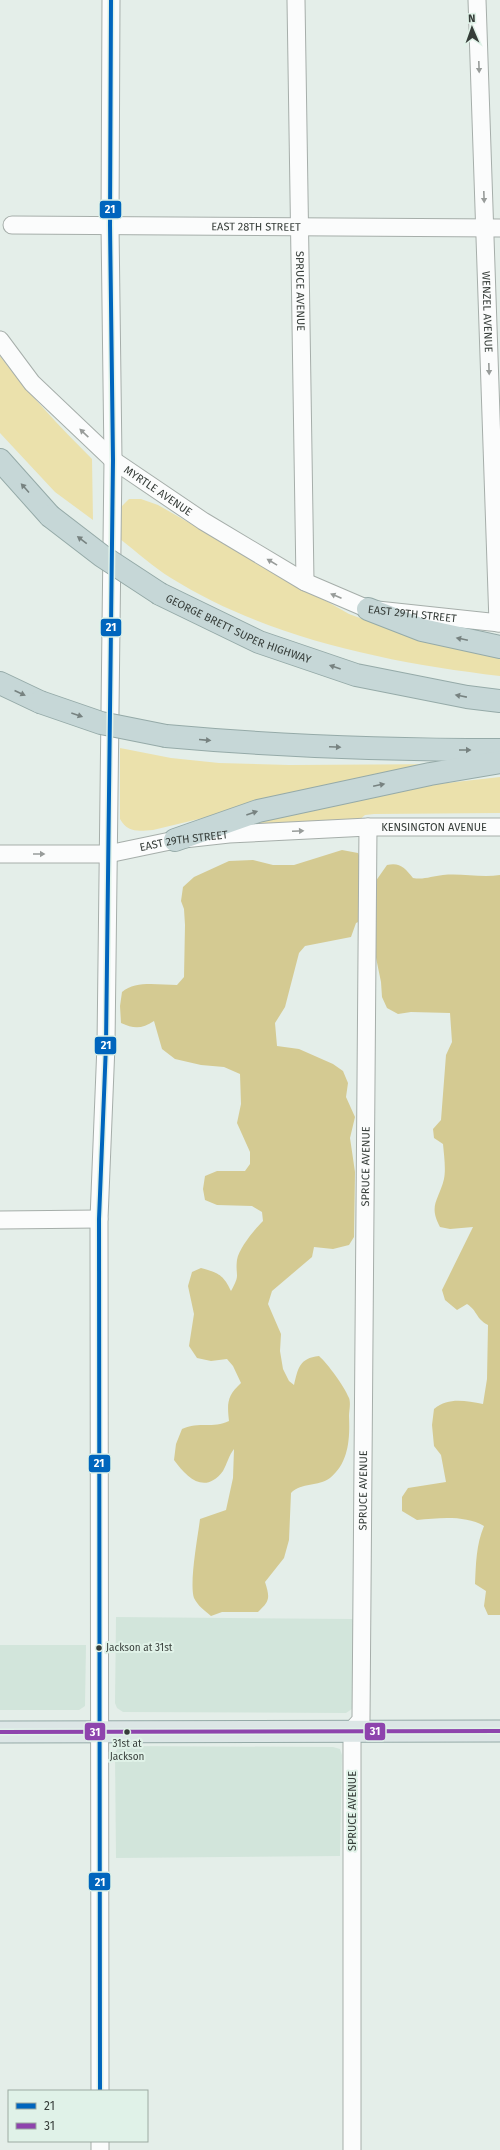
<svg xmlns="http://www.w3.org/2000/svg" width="500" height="2150" font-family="'Fira Sans',sans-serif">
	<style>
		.built { fill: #d2e5db }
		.green { fill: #ebe1ac }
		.forest { fill: #d4ca92 }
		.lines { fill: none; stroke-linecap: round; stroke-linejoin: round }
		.minor-casing { stroke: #a6aeaa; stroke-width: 19 }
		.major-casing { stroke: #95aaa8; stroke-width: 23 }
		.highway-casing { stroke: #95aaa8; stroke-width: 24 }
		.minor { stroke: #fbfcfc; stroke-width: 17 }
		.major { stroke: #dce6e6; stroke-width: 21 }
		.highway { stroke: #c6d7d7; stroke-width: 22 }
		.highway-bridge-casing { stroke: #95aaa8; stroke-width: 24; stroke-linecap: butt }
		.highway-bridge { stroke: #c6d7d7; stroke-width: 22 }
		.bus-1-casing { stroke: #e0f2e8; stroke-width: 7 }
		.bus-2-casing { stroke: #e0f2e8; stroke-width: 7 }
		.bus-1 { stroke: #0065bd; stroke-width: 4 }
		.bus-2 { stroke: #8e44ad; stroke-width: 4 }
		.oneway { fill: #989c9a }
		.oneway2 { fill: #778280 }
		.bus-dot { fill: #363d39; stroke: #e0f2e8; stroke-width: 1.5 }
		.labels { text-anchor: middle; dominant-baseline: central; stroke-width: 4; stroke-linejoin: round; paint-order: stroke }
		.bus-label { font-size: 10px; fill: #363d39; stroke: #e0f2e8; text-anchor: start }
		.street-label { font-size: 11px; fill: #363d39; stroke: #e0f2e8 }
		.line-badge { stroke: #e0f2e8; stroke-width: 1.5 }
		.badge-label { font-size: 11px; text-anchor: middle; font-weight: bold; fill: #fff }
	</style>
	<rect width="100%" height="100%" fill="#e4eee9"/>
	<g class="built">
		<path d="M 116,1617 L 353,1619 L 352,1709 L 346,1713 L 123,1712 L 117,1708 L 115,1703 Z"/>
		<path d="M 0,1645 L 86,1645 L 85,1706 L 79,1710 L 0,1710 Z"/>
		<path d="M 125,1746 L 333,1747 L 340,1749 L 342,1755 L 340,1856 L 116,1858 L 115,1753 L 118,1748 Z"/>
	</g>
	<g class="green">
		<path d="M 0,356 C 28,393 59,426 92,459 L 93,520 L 55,492 L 0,433 Z"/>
		<path d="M 129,499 L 141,499 L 158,505 L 349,614 L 417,639 L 500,654 L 500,676 C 389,663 267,638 171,578 C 153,567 137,552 120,539 L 121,507 Z"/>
		<path d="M 120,748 L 171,758 L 219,763 L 289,765 L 457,764 L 344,784 L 153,830 C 138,831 128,833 120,819 Z"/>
		<path d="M 500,777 L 500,813 L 374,814 L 365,815 L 358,821 L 235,828 L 255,820 L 385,790 Z"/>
	</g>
	<path class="forest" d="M 342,850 L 358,853 L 373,885 L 387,865 C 400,862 405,868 413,878 C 424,880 432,876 443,875 C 462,873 481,878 500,875 L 500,1615 L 488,1615 L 484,1606 L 486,1591 L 475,1584 C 476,1564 476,1545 484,1526 C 465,1515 439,1518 417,1520 L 402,1511 L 402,1497 L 408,1488 L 446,1482 L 441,1455 L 434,1446 L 432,1425 L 434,1409 C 449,1397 465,1401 483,1404 L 487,1379 L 488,1325 C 475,1318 478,1311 467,1304 L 457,1310 L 445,1300 L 442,1290 L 473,1227 L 450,1229 L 440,1227 C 428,1205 439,1200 444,1179 C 446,1169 444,1155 443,1144 L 434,1138 L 433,1129 L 441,1120 L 446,1055 L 452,1042 L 450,1013 L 411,1012 L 398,1014 L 387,1008 L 382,997 L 381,982 L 374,948 L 374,915 L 356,923 L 351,937 L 305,946 L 299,953 L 285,1007 L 275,1023 L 277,1046 L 299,1049 L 333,1064 L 343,1071 L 348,1083 L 346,1097 L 355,1117 L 350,1138 L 355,1172 L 354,1237 L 349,1245 L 333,1249 L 314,1247 L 312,1257 L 272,1291 L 268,1304 L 281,1334 L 280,1351 L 283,1369 L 289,1381 L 294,1385 C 298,1369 299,1358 319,1356 C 328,1364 344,1386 349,1398 C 351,1403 349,1411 349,1416 C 350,1438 349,1463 330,1478 C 318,1487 302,1482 291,1493 L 289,1540 L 284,1558 L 265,1582 C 270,1598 270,1601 258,1612 L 222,1612 L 211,1616 C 204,1610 198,1606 194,1598 C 189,1583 198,1536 200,1519 L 226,1510 L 233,1478 L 234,1449 C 229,1455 227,1464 223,1471 C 205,1495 187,1478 174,1460 L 176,1444 L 182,1429 C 199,1421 213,1429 229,1421 C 227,1403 227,1396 241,1383 L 233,1366 L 227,1359 L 211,1361 L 197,1358 L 189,1346 L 194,1314 L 188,1286 L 192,1272 L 201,1268 C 218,1273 223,1274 231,1291 C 241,1273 235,1277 237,1260 C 239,1248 255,1229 263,1221 L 262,1212 L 252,1206 L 217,1205 L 205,1200 L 203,1189 L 205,1176 L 217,1171 L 245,1171 L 250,1164 L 250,1152 L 237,1123 L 241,1104 L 240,1074 L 224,1067 L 201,1065 L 175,1059 L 162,1049 L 154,1021 C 142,1029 134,1029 121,1023 L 120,1006 L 122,992 C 136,980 159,985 177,985 L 184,977 L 185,925 L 184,909 L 181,901 L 183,887 L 194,877 L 229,861 L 253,860 L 273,865 L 294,865 Z"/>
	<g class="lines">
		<defs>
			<g id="minor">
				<path id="s1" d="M 296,0 L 305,582"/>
				<path id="s2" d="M 477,0 L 498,623"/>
				<path id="s3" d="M 12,225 L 500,228"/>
				<path id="s4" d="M 0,340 L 32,383 L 113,460 L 203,521 L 305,582 L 368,609 L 500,623"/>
				<path id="s5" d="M 0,854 L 108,854 L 175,840 L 229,834 L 368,827 L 500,827"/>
				<path d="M 0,1220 L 99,1219"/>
				<path d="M 100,2091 L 99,1219 L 106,1045 L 113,460 L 110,225 L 111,0"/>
				<path d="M 100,2141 L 100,2150"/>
				<path id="s6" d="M 352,2150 L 352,1730 L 361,1720 L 368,827"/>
			</g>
			<path id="major" d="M 0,1732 L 500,1731"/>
			<g id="highway">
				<path d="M 0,460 L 50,516"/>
				<path id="s7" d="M 160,594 L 259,642 L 356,675 L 467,697 L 500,701"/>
				<path d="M 368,609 L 422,630 L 500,647"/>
				<path d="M 0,683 L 40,702"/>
				<path d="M 166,736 C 277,746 388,750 500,750"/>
				<path d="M 175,840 L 258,811 L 430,774 L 500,762"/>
			</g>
		</defs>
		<use href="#minor" class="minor-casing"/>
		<use href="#major" class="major-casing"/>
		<use href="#highway" class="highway-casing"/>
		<use href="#minor" class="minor"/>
		<use href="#major" class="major"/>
		<use href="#highway" class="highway"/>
		<defs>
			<g id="highway-bridge">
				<path d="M 50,516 L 102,556 L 160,594"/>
				<path d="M 40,702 L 101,723 L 166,736"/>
			</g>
		</defs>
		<use href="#highway-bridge" class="highway-bridge-casing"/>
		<use href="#highway-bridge" class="highway-bridge"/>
		<defs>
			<path id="bus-1" d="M 100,2091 L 99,1219 L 106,1045 L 113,460 L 110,225 L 111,0"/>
			<path id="bus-2" d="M 0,1732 L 500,1731"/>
		</defs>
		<use href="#bus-1" class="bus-1-casing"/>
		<use href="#bus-2" class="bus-2-casing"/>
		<use href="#bus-1" class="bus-1"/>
		<use href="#bus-2" class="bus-2"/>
	</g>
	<defs><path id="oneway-solid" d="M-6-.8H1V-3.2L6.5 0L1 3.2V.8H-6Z"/></defs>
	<g class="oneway">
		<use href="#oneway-solid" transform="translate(479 67) rotate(88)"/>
		<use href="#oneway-solid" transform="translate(484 197) rotate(88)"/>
		<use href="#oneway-solid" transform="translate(489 369) rotate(88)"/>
		<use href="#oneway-solid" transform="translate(84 433) rotate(-137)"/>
		<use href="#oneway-solid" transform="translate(272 562) rotate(-149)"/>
		<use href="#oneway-solid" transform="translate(336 596) rotate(-157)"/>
		<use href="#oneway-solid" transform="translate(298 831) rotate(-3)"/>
		<use href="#oneway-solid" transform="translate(39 854)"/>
	</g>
	<g class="oneway2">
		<use href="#oneway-solid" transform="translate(25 488) rotate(-132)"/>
		<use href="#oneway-solid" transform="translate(82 540) rotate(-143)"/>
		<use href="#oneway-solid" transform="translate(462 639) rotate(-168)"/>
		<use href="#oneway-solid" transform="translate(335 667) rotate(-161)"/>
		<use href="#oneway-solid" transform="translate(20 693) rotate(25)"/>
		<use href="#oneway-solid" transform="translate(461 696) rotate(-169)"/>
		<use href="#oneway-solid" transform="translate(77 715) rotate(19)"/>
		<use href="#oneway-solid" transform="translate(205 740) rotate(5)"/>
		<use href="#oneway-solid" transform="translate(335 747) rotate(2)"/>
		<use href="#oneway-solid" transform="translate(465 750)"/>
		<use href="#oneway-solid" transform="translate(379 785) rotate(-12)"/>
		<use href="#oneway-solid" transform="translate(252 813) rotate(-19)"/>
	</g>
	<g class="bus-dot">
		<circle cx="99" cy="1648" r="3.5"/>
		<circle cx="127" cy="1732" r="3.5"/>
	</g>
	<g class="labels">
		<g class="bus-label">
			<text x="106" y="1648">Jackson at 31st</text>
			<text x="127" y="1744" text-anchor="middle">31st at<tspan x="127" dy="13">Jackson</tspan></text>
		</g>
		<g class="street-label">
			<text stroke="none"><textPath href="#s3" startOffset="244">EAST 28TH STREET</textPath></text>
			<text stroke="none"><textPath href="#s1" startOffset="291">SPRUCE AVENUE</textPath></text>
			<text stroke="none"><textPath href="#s2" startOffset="312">WENZEL AVENUE</textPath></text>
			<text stroke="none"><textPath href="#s4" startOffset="220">MYRTLE AVENUE</textPath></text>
			<text stroke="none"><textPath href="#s4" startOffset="506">EAST 29TH STREET</textPath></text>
			<text stroke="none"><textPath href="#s7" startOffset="86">GEORGE BRETT SUPER HIGHWAY</textPath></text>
			<text stroke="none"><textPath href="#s5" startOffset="436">KENSINGTON AVENUE</textPath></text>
			<text stroke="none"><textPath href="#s5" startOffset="185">EAST 29TH STREET</textPath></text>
			<text stroke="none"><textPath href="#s6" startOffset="987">SPRUCE AVENUE</textPath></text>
			<text stroke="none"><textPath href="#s6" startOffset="663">SPRUCE AVENUE</textPath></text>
			<text transform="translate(352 1811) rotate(-90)">SPRUCE AVENUE</text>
		</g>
	</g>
	<g class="line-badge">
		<rect x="99" y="200" width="23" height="19" rx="4" fill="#0065bd"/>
		<rect x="100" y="618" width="22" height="19" rx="4" fill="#0065bd"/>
		<rect x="94" y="1036" width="23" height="19" rx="4" fill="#0065bd"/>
		<rect x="88" y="1454" width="23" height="19" rx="4" fill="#0065bd"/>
		<rect x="364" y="1722" width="22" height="19" rx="4" fill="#8e44ad"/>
		<rect x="84" y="1722" width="22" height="19" rx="4" fill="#8e44ad"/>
		<rect x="88" y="1872" width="23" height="19" rx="4" fill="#0065bd"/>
	</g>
	<g class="badge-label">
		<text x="110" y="213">21</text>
		<text x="111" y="631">21</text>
		<text x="106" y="1049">21</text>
		<text x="99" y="1467">21</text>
		<text x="375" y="1735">31</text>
		<text x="95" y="1736">31</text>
		<text x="100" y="1886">21</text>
	</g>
	<rect x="8" y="2090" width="140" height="52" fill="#e0f2e8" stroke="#9caaa2"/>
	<rect x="16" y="2103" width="20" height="6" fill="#0065bd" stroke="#9caaa2"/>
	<text x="44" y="2110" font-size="12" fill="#363d39">21</text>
	<rect x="16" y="2123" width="20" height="6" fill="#8e44ad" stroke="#9caaa2"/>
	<text x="44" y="2130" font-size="12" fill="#363d39">31</text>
	<g transform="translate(472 28) rotate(358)" stroke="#e0f2e8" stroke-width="3" paint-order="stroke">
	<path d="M0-3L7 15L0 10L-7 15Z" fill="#363d39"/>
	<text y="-6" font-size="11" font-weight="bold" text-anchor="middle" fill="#363d39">N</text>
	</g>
</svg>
